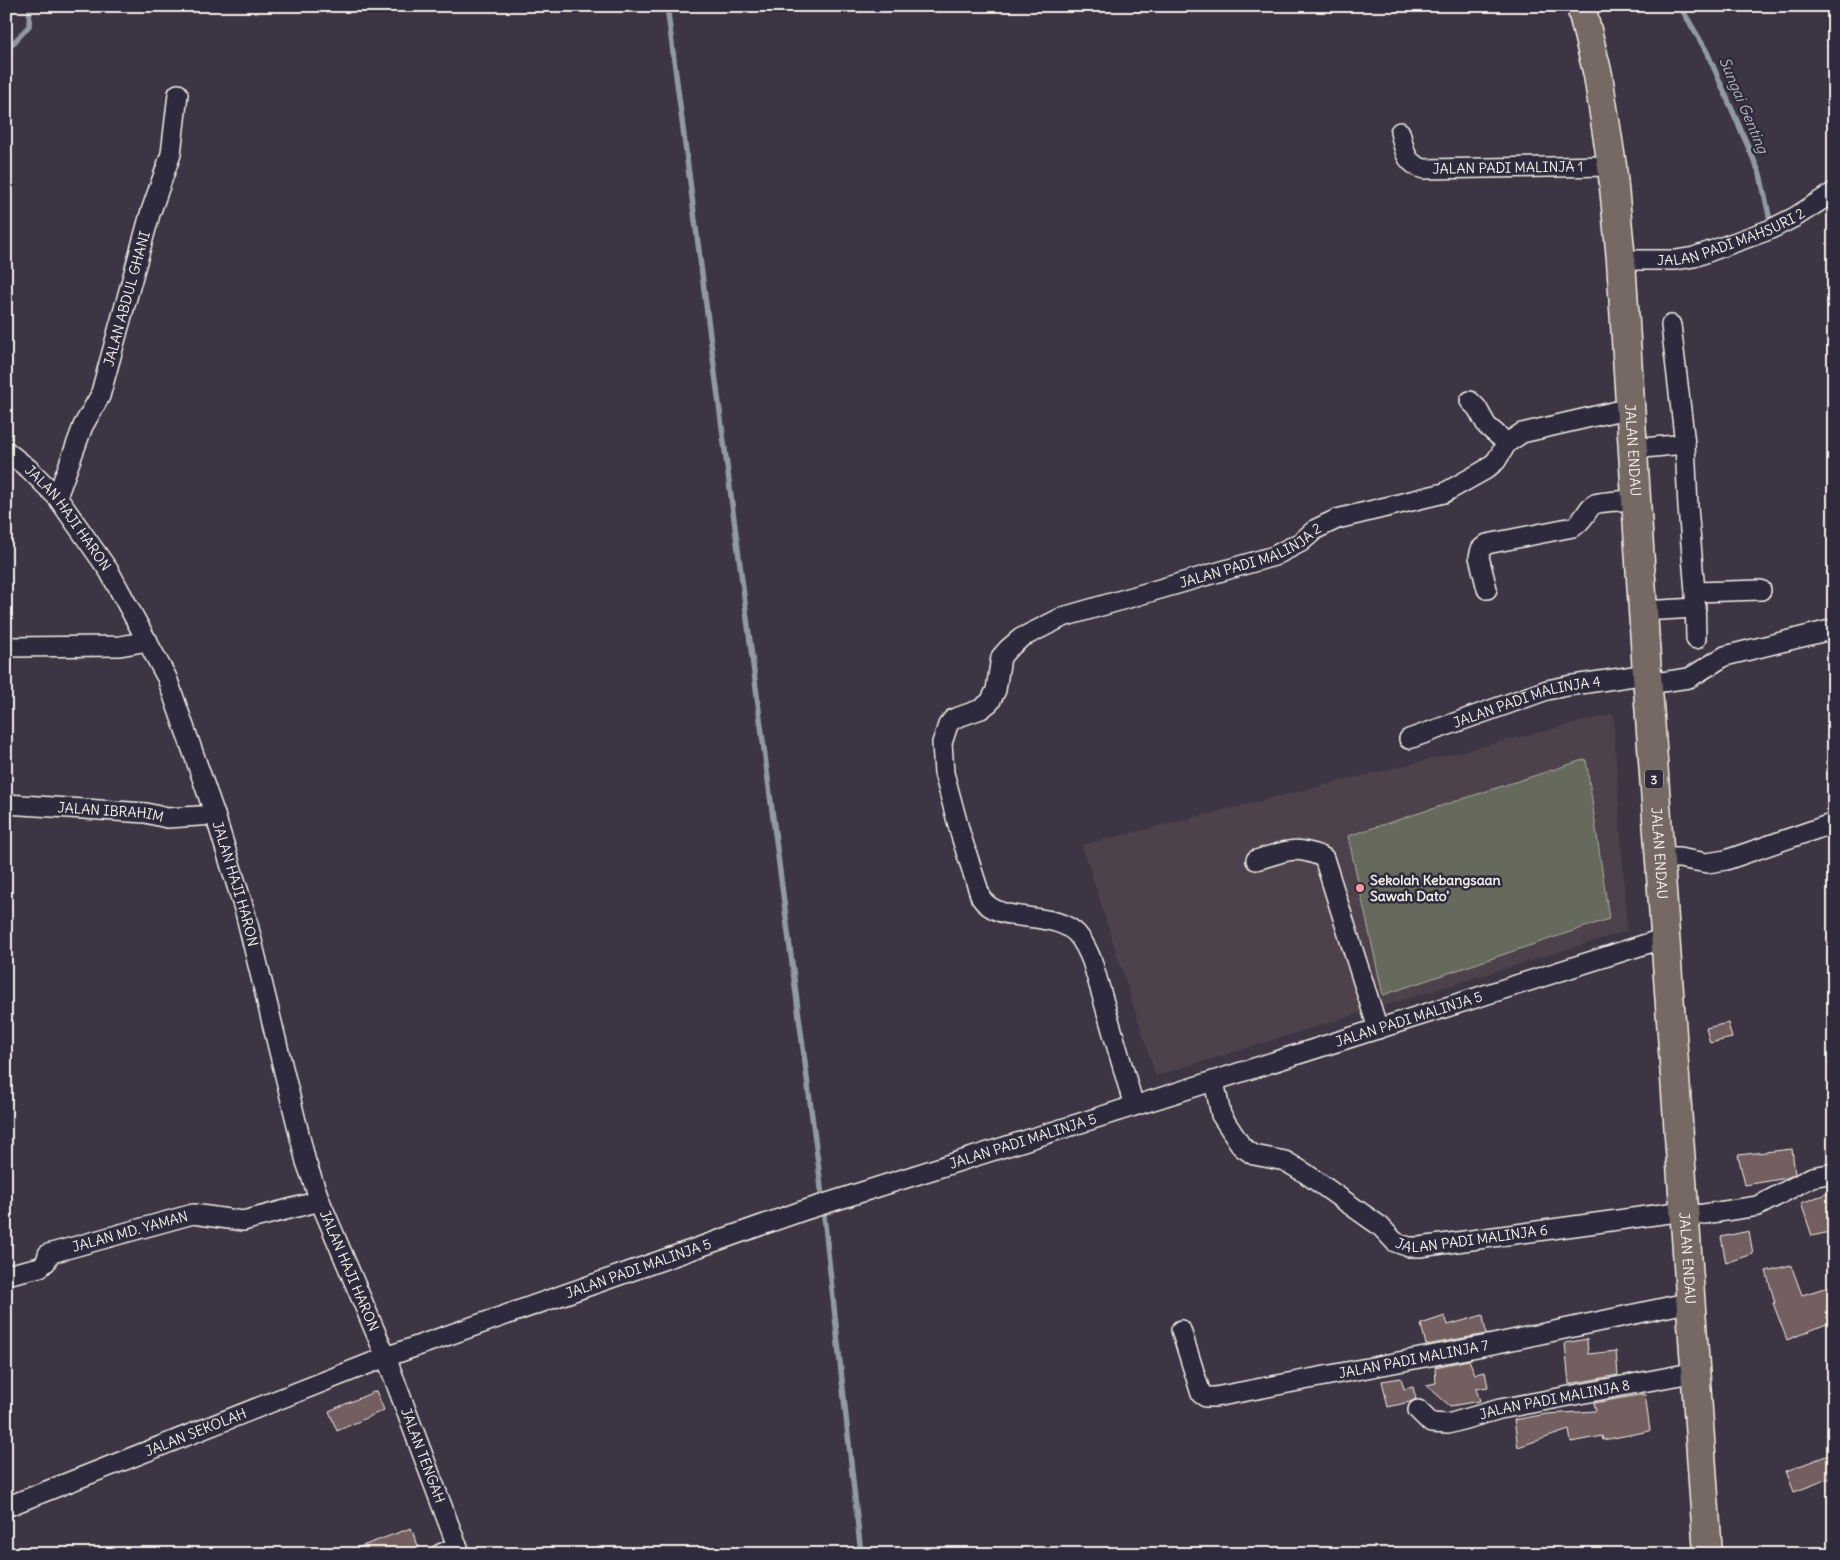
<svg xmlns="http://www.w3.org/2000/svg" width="1840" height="1560" font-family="Delius,sans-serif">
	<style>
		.built { fill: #4d424c }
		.green { fill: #666a5c; stroke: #adaea2 }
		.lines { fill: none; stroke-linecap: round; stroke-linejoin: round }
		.stream { stroke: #8f9aa4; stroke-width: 5.5 }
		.building { fill: #735f60; stroke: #f4f1e8 }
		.minor-casing { stroke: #f4f1e8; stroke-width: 22 }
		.highway-casing { stroke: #f4f1e8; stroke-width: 31 }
		.minor { stroke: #2f2a3d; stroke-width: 19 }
		.highway { stroke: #766964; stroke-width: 28 }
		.poi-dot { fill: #ff9aa2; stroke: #2f2a3d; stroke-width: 2 }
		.labels { text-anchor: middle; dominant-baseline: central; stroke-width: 5; stroke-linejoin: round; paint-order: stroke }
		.shield { fill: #2f2a3d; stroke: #b9b5b5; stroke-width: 1 }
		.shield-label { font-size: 12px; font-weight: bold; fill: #f4f1e8 }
		.street-label { font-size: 14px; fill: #f4f1e8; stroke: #2f2a3d }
		.poi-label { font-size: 14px; font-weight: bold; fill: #f4f1e8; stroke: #2f2a3d; text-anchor: start }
		.water-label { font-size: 15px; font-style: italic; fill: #b1b7bb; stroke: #2f2a3d }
	</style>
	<rect width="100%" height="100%" fill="#3d3544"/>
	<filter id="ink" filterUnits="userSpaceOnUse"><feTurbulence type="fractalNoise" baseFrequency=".02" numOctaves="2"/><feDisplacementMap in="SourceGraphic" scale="10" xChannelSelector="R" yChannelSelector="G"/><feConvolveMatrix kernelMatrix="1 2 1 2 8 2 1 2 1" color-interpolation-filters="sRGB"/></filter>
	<g filter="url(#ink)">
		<path class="built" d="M 1613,714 L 1627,931 L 1156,1076 L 1082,845 Z"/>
		<path class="green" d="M 1586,759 L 1609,919 L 1383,995 L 1348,836 Z"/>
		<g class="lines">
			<g class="stream">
				<path d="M 667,6 L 819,1170 L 861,1554"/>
				<path d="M 1680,6 L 1707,52 L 1760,174 L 1770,220"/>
				<path d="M 6,51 L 29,26 L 30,6"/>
			</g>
		</g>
		<g class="building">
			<path d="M 1728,1023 L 1732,1038 L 1710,1043 L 1706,1028 Z"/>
			<path d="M 1792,1149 L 1795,1174 L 1787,1178 L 1745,1185 L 1738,1155 Z"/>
			<path d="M 1834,1191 L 1834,1231 L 1812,1236 L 1801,1203 Z"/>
			<path d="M 1749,1231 L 1753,1254 L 1726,1263 L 1721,1237 Z"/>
			<path d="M 1791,1265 L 1802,1295 L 1834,1285 L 1834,1321 L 1787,1340 L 1773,1303 L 1775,1303 L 1766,1271 Z"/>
			<path d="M 1483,1315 L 1486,1334 L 1426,1345 L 1421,1324 L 1445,1316 L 1448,1325 Z"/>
			<path d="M 1587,1339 L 1588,1354 L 1616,1351 L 1618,1375 L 1569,1384 L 1565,1343 Z"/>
			<path d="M 1469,1360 L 1475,1374 L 1485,1372 L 1488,1387 L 1476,1389 L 1480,1401 L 1450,1406 L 1426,1385 L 1436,1383 L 1435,1367 Z"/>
			<path d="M 1401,1378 L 1404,1389 L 1413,1387 L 1416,1399 L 1410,1402 L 1388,1407 L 1382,1381 Z"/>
			<path d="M 376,1391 L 384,1410 L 337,1431 L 329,1411 Z"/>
			<path d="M 1645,1394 L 1650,1431 L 1603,1440 L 1602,1436 L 1571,1442 L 1569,1430 L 1518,1447 L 1514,1420 L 1547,1414 L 1596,1411 L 1594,1403 Z"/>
			<path d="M 1834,1453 L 1834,1477 L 1794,1492 L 1786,1471 Z"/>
			<path d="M 411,1528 L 419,1548 L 405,1554 L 346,1554 L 346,1552 Z"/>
		</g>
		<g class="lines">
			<defs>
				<g id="minor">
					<path id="s1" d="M 1400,132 C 1405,150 1404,163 1424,169 L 1612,166"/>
					<path id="s2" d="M 1621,260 L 1676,260 L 1694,257 L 1769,230 L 1795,217 L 1834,192"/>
					<path d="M 1671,325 L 1685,444 L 1688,507 L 1695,592"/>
					<path d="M 1470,401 L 1477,408 L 1487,426 L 1507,443"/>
					<path d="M 1633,449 L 1685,444"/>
					<path id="s3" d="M 6,451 L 29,469 L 57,497 L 109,571 L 167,678 L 215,815 L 245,912 L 306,1162 L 320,1201 L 386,1357 L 460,1554"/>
					<path id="s4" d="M 57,497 L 83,426 L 100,396 L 150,214 L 171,154 L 178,94"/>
					<path d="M 1487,589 L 1479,557 L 1481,549 L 1487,544 L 1573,527 C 1585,521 1587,507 1595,504 C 1602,501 1627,501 1636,500"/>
					<path d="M 1643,611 L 1696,608"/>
					<path d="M 1696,639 L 1695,592 L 1761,590"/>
					<path d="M 6,647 L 120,646 L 148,641"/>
					<path d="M 1648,684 L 1689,678 L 1725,656 L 1834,629"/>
					<path id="s5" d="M 1409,739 L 1547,690 L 1567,686 L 1647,674"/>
					<path id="s6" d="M 6,804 L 146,813 L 167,818 L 215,815"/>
					<path d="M 1660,858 L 1679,858 L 1707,863 L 1726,860 L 1834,823"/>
					<path d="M 1256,860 C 1285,852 1295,844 1324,858 L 1378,1029"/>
					<path id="s7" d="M 1214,1081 L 1221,1115 L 1242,1147 L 1254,1155 L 1285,1161 L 1305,1173 L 1380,1226 L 1395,1242 L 1409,1247 L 1420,1247 L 1684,1211"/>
					<path id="s8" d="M 1134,1106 L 1092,961 C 1088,951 1084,942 1077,934 C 1054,909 1000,926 981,898 L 961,836 L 944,773 L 942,743 L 948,725 L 953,719 L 981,709 L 990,702 L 996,690 L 1001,657 L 1008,649 L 1021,638 L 1063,617 L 1274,556 L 1301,542 L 1316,529 L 1337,519 L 1444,493 L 1485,470 L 1496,461 L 1507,443 L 1522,433 L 1630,408"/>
					<path d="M 1684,1217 L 1758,1206 L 1812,1177 L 1834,1173"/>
					<path id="s9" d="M 6,1275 L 40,1267 L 46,1262 L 48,1254 L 193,1214 L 243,1221 L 320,1201"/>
					<path id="s10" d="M 1181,1330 L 1201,1394 L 1206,1397 L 1215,1397 L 1493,1344 L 1691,1302"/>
					<path id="s11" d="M 1418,1410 L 1431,1423 L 1448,1424 L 1500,1409 L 1696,1372"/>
					<path id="s12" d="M 6,1507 L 386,1357 L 802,1211 L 1665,938"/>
					<path d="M 440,1554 L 458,1547"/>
				</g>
				<g id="highway">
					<path id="s13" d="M 1581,6 L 1598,75 L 1612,166 L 1621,260 L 1647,674 L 1708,1554"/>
				</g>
			</defs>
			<use href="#minor" class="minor-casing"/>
			<use href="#highway" class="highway-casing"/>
			<use href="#minor" class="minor"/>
			<use href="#highway" class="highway"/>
		</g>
	</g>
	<circle class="poi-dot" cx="1360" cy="888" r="5"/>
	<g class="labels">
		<rect class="shield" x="1645" y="769.5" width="18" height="19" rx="4"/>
		<g class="shield-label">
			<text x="1654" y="779">3</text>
		</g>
		<g class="street-label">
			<text stroke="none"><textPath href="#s1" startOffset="131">JALAN PADI MALINJA 1</textPath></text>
			<text stroke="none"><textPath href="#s2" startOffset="114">JALAN PADI MAHSURI 2</textPath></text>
			<text stroke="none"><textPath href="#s4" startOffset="211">JALAN ABDUL GHANI</textPath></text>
			<text stroke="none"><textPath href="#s13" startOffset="448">JALAN ENDAU</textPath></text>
			<text stroke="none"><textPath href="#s3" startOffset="92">JALAN HAJI HARON</textPath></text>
			<text stroke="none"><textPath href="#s8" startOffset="835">JALAN PADI MALINJA 2</textPath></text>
			<text stroke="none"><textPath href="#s5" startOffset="124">JALAN PADI MALINJA 4</textPath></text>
			<text stroke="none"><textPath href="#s6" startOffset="105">JALAN IBRAHIM</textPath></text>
			<text stroke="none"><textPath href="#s13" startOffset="852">JALAN ENDAU</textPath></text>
			<text stroke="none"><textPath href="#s3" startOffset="498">JALAN HAJI HARON</textPath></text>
			<text stroke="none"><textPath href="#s12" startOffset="1486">JALAN PADI MALINJA 5</textPath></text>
			<text stroke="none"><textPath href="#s12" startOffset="1081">JALAN PADI MALINJA 5</textPath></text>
			<text stroke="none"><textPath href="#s9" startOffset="136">JALAN MD. YAMAN</textPath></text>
			<text stroke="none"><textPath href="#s7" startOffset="334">JALAN PADI MALINJA 6</textPath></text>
			<text stroke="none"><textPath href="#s13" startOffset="1258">JALAN ENDAU</textPath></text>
			<text stroke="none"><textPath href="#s12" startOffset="676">JALAN PADI MALINJA 5</textPath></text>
			<text stroke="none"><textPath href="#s3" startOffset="902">JALAN HAJI HARON</textPath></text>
			<text stroke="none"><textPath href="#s10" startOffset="284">JALAN PADI MALINJA 7</textPath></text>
			<text stroke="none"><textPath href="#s11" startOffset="145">JALAN PADI MALINJA 8</textPath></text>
			<text stroke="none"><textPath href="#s12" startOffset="204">JALAN SEKOLAH</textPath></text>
			<text stroke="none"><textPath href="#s3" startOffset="1101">JALAN TENGAH</textPath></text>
		</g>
		<g class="poi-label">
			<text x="1370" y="880">Sekolah Kebangsaan<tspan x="1370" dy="16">Sawah Dato'</tspan></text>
		</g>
		<g class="water-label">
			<text transform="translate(1744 105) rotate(67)">Sungai Genting</text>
		</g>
	</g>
	<rect width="1840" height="1560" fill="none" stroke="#2f2a3d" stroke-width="25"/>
	<rect x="12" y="12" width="1815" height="1535" fill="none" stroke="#f4f1e8" stroke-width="2" filter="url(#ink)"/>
</svg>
